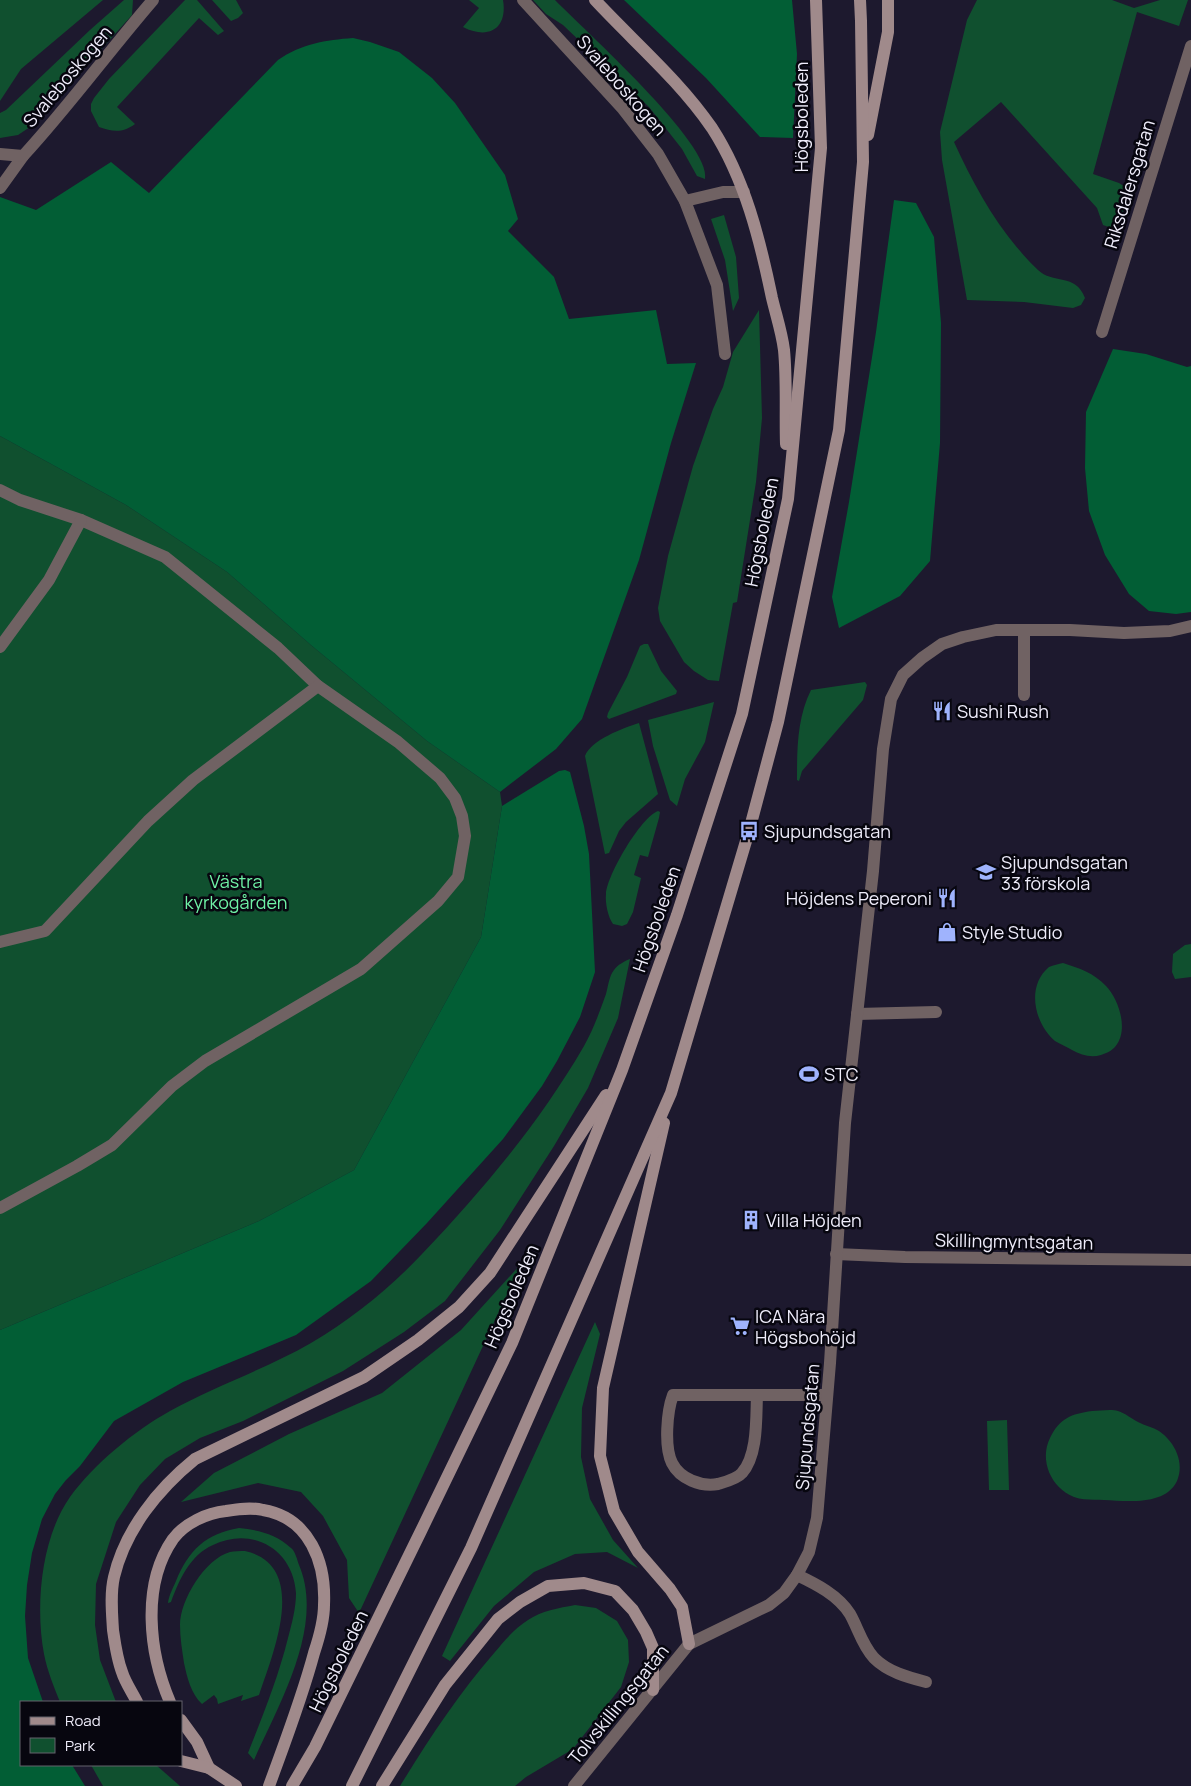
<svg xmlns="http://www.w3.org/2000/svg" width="1191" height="1786" font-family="Manrope,sans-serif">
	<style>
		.green { fill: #10502f }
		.forest { fill: #025e35 }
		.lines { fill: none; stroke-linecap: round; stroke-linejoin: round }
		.lane { stroke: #706263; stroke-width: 12 }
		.street { stroke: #706263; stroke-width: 12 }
		.secondary { stroke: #a08a8b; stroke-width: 12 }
		.labels { text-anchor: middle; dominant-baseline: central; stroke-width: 5; stroke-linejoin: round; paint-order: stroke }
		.street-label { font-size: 18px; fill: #efedfb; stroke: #07060f }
		.poi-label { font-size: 18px; fill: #efedfb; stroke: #07060f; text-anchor: start }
		.park-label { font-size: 18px; fill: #6ff2a6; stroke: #07060f }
	</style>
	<rect width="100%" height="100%" fill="#1d192e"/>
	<g class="green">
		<path d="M 0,0 L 103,0 L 21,69 L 0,101 Z"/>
		<path d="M 124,0 L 133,0 L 132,15 L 33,125 L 18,135 L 0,138 L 0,113 L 6,110 L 90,30 Z"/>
		<path d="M 185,0 L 197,0 L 224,31 L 218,35 L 199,18 L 117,107 L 135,124 C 123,133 113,132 99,127 L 91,111 L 91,104 L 94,98 L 109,79 Z"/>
		<path d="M 212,0 L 236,0 L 243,13 L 238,18 L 231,21 Z"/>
		<path d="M 469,0 L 503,0 C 508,29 488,40 463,27 L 479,8 Z"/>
		<path d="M 533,0 L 555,0 C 582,28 713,145 705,179 L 697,176 L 682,149 L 649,107 L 563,25 L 546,14 Z"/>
		<path d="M 977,0 L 1112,0 L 1134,8 L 1160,0 L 1188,0 L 1179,26 L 1137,12 L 1093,174 L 1119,183 L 1130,190 L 1117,230 L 1103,225 L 1097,208 L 1001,102 L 954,142 C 975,188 1001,235 1038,270 C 1052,284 1076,273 1085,298 L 1081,305 L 1073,308 L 1024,302 L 967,300 L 942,160 L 940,132 L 967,20 Z"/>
		<path d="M 724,215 L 736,257 L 739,298 L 733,311 L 725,260 L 711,219 Z"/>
		<path d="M 759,310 L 762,418 L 756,482 L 737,602 L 733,603 L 719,681 L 708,680 L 694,671 L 684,662 L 660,621 L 658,608 L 668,556 L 693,466 L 713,409 L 723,387 L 733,352 Z"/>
		<path d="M 0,436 L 126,505 L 227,572 L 312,646 L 427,741 L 500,792 L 502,806 L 481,937 L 354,1170 L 259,1221 L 0,1330 Z"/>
		<path d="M 644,644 L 648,644 L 661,671 L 677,691 L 676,694 L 609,719 L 607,717 L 608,713 L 627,677 L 640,646 Z"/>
		<path d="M 865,682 L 867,685 L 863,700 L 802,771 L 799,781 L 797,780 C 797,750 797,718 811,690 Z"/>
		<path d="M 714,702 L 705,742 L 685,779 L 677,806 L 670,800 L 653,746 L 648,720 Z"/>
		<path d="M 639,723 L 658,794 L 626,822 L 619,831 L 609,853 L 605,854 L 585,756 C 591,740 623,728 639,723 Z"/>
		<path d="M 658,811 L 660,812 L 659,818 L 648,857 L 640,855 L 634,875 L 641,878 L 633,912 L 627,924 L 622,926 L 613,924 C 608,917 605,903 606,894 C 607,875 641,817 658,811 Z"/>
		<path d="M 1191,944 L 1191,977 L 1175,979 L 1172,972 L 1173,954 L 1185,945 Z"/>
		<path d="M 630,959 L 618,1018 L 588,1088 L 554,1146 L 500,1230 L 445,1301 L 404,1332 L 343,1371 L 243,1421 L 200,1438 L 165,1459 L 140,1485 L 116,1522 L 96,1584 L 95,1625 L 100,1660 L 116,1702 L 60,1702 C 54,1687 47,1670 44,1654 C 35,1606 41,1538 70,1497 C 94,1464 134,1431 170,1411 C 215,1386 266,1369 311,1343 C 352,1319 390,1288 422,1254 C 483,1190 540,1122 584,1046 C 593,1030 600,1011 606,994 C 608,987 609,976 614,970 C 617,965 625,961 630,959 Z"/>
		<path d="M 1063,963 C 1079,968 1094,973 1106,986 C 1123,1004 1133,1047 1101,1055 C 1091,1058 1081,1055 1072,1050 C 1067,1047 1060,1044 1055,1041 C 1034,1023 1026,986 1049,967 C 1053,965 1059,964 1063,963 Z"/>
		<path d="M 521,1264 L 359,1613 L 349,1598 L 347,1560 L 323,1516 L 301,1492 L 258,1483 L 181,1502 L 214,1473 L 289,1434 L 382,1393 L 461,1330 Z"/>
		<path d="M 595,1322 L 600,1334 L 582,1408 L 581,1457 L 590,1499 L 613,1540 L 638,1568 L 607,1552 L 575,1554 L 534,1572 L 494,1606 L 450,1661 L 442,1656 Z"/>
		<path d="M 1092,1411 C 1100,1411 1111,1409 1118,1411 C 1125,1413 1132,1419 1138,1422 C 1145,1426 1153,1427 1159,1431 C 1175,1442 1185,1463 1177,1481 C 1165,1506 1127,1501 1104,1500 C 1094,1499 1084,1501 1074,1497 C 1051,1488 1039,1460 1050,1438 C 1060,1418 1071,1414 1092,1411 Z"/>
		<path d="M 1007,1420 L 1009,1490 L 989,1490 L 987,1421 Z"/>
		<path d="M 239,1528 C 258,1530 276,1534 291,1548 C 295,1551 297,1559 299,1565 C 325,1626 279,1704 254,1760 L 248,1753 C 263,1715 278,1678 288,1638 C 292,1623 296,1608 296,1593 C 293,1549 252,1526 213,1545 C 190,1555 179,1580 171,1602 L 168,1603 C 169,1595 173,1588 176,1581 C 189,1550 205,1534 239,1528 Z"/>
		<path d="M 245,1551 C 310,1566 273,1653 259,1695 L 241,1701 L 243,1695 L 218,1704 L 217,1699 L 214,1695 L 202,1704 C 191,1694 187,1677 184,1663 C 182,1650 180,1637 180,1625 C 180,1600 205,1559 230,1552 C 234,1551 240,1551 245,1551 Z"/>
		<path d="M 575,1605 L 596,1608 L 617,1621 L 628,1640 L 629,1662 L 621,1687 L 573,1749 L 526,1777 L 515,1786 L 400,1786 C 429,1739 459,1693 495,1652 C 504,1641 515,1628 528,1620 C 541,1611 559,1608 575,1605 Z"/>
		<path d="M 91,1765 L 156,1765 L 180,1786 L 103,1786 Z"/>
	</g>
	<g class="forest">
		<path d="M 624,0 L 792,0 L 797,54 L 793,138 L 760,137 L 706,78 Z"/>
		<path d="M 353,38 L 370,42 L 399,52 L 432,78 L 455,103 L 505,175 L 518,219 L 508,231 L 554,277 L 569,319 L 656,310 L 667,364 L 696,363 L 671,443 L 639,560 L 582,719 L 556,749 L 500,792 L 427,741 L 312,646 L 227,572 L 126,505 L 0,436 L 0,197 L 36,210 L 111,162 L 149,193 L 278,60 C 301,44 326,40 353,38 Z"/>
		<path d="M 894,200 L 916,203 L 934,237 L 941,323 L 940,443 L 930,561 L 900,596 L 839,628 L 832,597 L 849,502 L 876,332 Z"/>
		<path d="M 1113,349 L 1146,354 L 1187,367 L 1191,366 L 1191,612 L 1176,614 L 1149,611 L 1129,594 L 1105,555 L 1089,511 L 1085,468 L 1086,412 Z"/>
		<path d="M 565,770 L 570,772 L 584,826 L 589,854 L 595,972 L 580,1017 L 557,1061 L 542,1086 L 503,1139 L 427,1223 L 371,1281 L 296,1335 L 183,1382 L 114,1421 L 80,1466 L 66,1480 L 55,1494 L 42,1519 L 32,1553 L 27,1585 L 25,1616 L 28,1658 L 43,1702 L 21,1702 L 21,1765 L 72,1765 L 85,1786 L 0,1786 L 0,1330 L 259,1221 L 354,1170 L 481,937 L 502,806 L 559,771 Z"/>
	</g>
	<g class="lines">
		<g class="lane">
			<path d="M 0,188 L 23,156"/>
			<path d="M 0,490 L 20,500 L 81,520 L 165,557 L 278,648 L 318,686"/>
			<path d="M 1024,630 L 1024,695"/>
			<path d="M 0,647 L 49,580 L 81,520"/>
			<path d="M 0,942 L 45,931 L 148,821 L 193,780 L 318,686 L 398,742 L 440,778 L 455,798 L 462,816 L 465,836 L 458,877 L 438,901 L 361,969 L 205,1061 L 172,1086 L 112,1145 L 77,1166 L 0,1208"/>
			<path d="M 857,1014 L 936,1012"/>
			<path d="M 757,1395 C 756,1418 758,1455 742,1473 C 737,1479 725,1482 718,1484 C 701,1487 680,1479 672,1463 C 664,1447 667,1411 673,1395 L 827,1395"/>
			<path d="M 797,1575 C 816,1584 838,1595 850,1614 C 858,1628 862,1645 874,1658 C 888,1672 907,1677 926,1682"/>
		</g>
		<g class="street">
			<path d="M 523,0 L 623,109 L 658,154 L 685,201 L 717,285 L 725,354"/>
			<path d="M 0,154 L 23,156 C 69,106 109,51 153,0"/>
			<path d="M 685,201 L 723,192 L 744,192"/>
			<path d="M 1102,332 L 1191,46"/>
			<path d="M 836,1254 L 905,1257 L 1191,1260"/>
			<path d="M 574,1786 L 689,1644 L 769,1605 L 784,1593 L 797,1575 L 809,1552 L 817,1518 L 830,1363 L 845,1123 L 873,871 L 883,749 L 891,699 L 903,675 L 922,658 L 942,644 L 963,637 L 996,630 L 1070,630 L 1124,633 L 1170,631 L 1191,626"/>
		</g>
		<g class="secondary">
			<path d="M 595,0 C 634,42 679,80 712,128 C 745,179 760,240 772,298 C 776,315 782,333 784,350 C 787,381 785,413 786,444"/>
			<path d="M 868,135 L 888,32 L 888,0"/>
			<path d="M 664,1123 L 603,1388 L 600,1456 L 614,1511 L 638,1552 L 670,1589 L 682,1607 L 689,1644"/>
			<path d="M 137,1702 C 132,1692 125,1682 122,1672 C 117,1659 115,1644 113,1630 C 112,1613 110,1594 114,1577 C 125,1530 158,1489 195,1459 L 364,1377 L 418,1340 L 459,1307 L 490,1273 L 606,1095"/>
			<path d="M 170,1702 C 149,1653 141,1585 173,1539 C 185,1523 207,1513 226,1511 C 238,1509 251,1507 263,1510 C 310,1518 326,1563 324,1605 C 324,1622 319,1638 314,1653 C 302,1698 285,1742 269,1786"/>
			<path d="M 181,1720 L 197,1742 L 209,1768"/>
			<path d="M 181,1761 L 209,1768 L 236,1786"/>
			<path d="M 292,1786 L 315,1747 L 420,1533 L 512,1343 L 622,1070 L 677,915 L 742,714 L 788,499 L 821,148 L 816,0"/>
			<path d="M 352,1786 L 471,1548 L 671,1093 L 749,831 L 778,722 L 839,430 L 863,162 L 861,21 L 860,0"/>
			<path d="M 382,1786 L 445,1685 L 498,1619 L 520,1602 L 548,1586 L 584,1583 L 615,1591 L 633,1610 L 646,1632 L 653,1648 L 653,1690"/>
		</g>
	</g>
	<defs>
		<symbol id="restaurant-bare" viewBox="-9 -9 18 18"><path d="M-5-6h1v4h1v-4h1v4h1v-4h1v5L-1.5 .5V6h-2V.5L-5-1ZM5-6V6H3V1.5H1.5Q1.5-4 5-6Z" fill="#9fb3fd" stroke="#07060f" stroke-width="2.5" paint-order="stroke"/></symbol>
		<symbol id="bus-bare" viewBox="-9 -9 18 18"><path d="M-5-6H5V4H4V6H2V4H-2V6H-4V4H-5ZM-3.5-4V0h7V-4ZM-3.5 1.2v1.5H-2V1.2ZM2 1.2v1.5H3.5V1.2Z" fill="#9fb3fd" stroke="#07060f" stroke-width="2.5" paint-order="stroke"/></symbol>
		<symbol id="school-bare" viewBox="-9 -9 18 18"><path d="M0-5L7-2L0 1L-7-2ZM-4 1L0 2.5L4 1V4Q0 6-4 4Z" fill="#9fb3fd" stroke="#07060f" stroke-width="2.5" paint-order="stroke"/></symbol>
		<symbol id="shop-bare" viewBox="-9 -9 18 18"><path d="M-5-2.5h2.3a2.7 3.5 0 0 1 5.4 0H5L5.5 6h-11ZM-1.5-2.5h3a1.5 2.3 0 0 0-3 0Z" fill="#9fb3fd" stroke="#07060f" stroke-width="2.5" paint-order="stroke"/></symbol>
		<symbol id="stadium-bare" viewBox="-9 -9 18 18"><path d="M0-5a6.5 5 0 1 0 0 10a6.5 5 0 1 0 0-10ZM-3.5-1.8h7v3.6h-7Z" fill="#9fb3fd" stroke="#07060f" stroke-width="2.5" paint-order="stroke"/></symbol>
		<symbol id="building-bare" viewBox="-9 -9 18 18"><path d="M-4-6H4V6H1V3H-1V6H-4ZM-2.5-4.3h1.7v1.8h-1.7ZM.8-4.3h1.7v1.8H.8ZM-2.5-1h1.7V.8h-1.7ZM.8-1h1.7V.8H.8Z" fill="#9fb3fd" stroke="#07060f" stroke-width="2.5" paint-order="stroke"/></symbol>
		<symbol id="supermarket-bare" viewBox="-9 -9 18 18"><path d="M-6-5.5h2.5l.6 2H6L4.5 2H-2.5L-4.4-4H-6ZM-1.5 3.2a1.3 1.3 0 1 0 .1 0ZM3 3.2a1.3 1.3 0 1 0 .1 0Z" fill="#9fb3fd" stroke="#07060f" stroke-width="2.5" paint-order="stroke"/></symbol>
	</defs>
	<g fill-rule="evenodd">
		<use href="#restaurant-bare" x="928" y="697" width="28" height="28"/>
		<use href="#bus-bare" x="735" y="817" width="28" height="28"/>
		<use href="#school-bare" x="972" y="858" width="28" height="28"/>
		<use href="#restaurant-bare" x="933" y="884" width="28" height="28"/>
		<use href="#shop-bare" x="933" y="918" width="28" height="28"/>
		<use href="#stadium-bare" x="795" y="1060" width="28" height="28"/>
		<use href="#building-bare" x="737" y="1206" width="28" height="28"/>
		<use href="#supermarket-bare" x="726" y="1312" width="28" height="28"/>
	</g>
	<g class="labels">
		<g class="street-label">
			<text transform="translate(67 76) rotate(-50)">Svaleboskogen</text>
			<text transform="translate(622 85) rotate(49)">Svaleboskogen</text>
			<text transform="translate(801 117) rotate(-90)">Högsboleden</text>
			<text transform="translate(1129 184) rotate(-73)">Riksdalersgatan</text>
			<text transform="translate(761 532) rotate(-79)">Högsboleden</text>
			<text transform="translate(656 919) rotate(-71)">Högsboleden</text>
			<text transform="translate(1014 1241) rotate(1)">Skillingmyntsgatan</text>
			<text transform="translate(511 1296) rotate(-67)">Högsboleden</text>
			<text transform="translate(807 1427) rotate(-85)">Sjupundsgatan</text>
			<text transform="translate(338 1661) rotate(-64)">Högsboleden</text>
			<text transform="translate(618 1704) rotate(-51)">Tolvskillingsgatan</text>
		</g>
		<g class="poi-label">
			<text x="957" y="711">Sushi Rush</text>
			<text x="764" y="831">Sjupundsgatan</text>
			<text x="1001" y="862">Sjupundsgatan<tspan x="1001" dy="21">33 förskola</tspan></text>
			<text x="932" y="898" text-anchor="end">Höjdens Peperoni</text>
			<text x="962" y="932">Style Studio</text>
			<text x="824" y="1074">STC</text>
			<text x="766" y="1220">Villa Höjden</text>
			<text x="755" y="1316">ICA Nära<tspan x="755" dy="21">Högsbohöjd</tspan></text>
		</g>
		<g class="park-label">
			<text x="236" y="881">Västra<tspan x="236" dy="21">kyrkogården</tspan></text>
		</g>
	</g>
	<rect x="20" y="1701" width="162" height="65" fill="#07060f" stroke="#64626d"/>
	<rect x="30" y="1717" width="25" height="8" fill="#a08a8b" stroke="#64626d"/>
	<text x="65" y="1726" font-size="15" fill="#efedfb">Road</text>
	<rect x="30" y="1738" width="25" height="15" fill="#10502f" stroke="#64626d"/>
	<text x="65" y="1751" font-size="15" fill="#efedfb">Park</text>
</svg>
